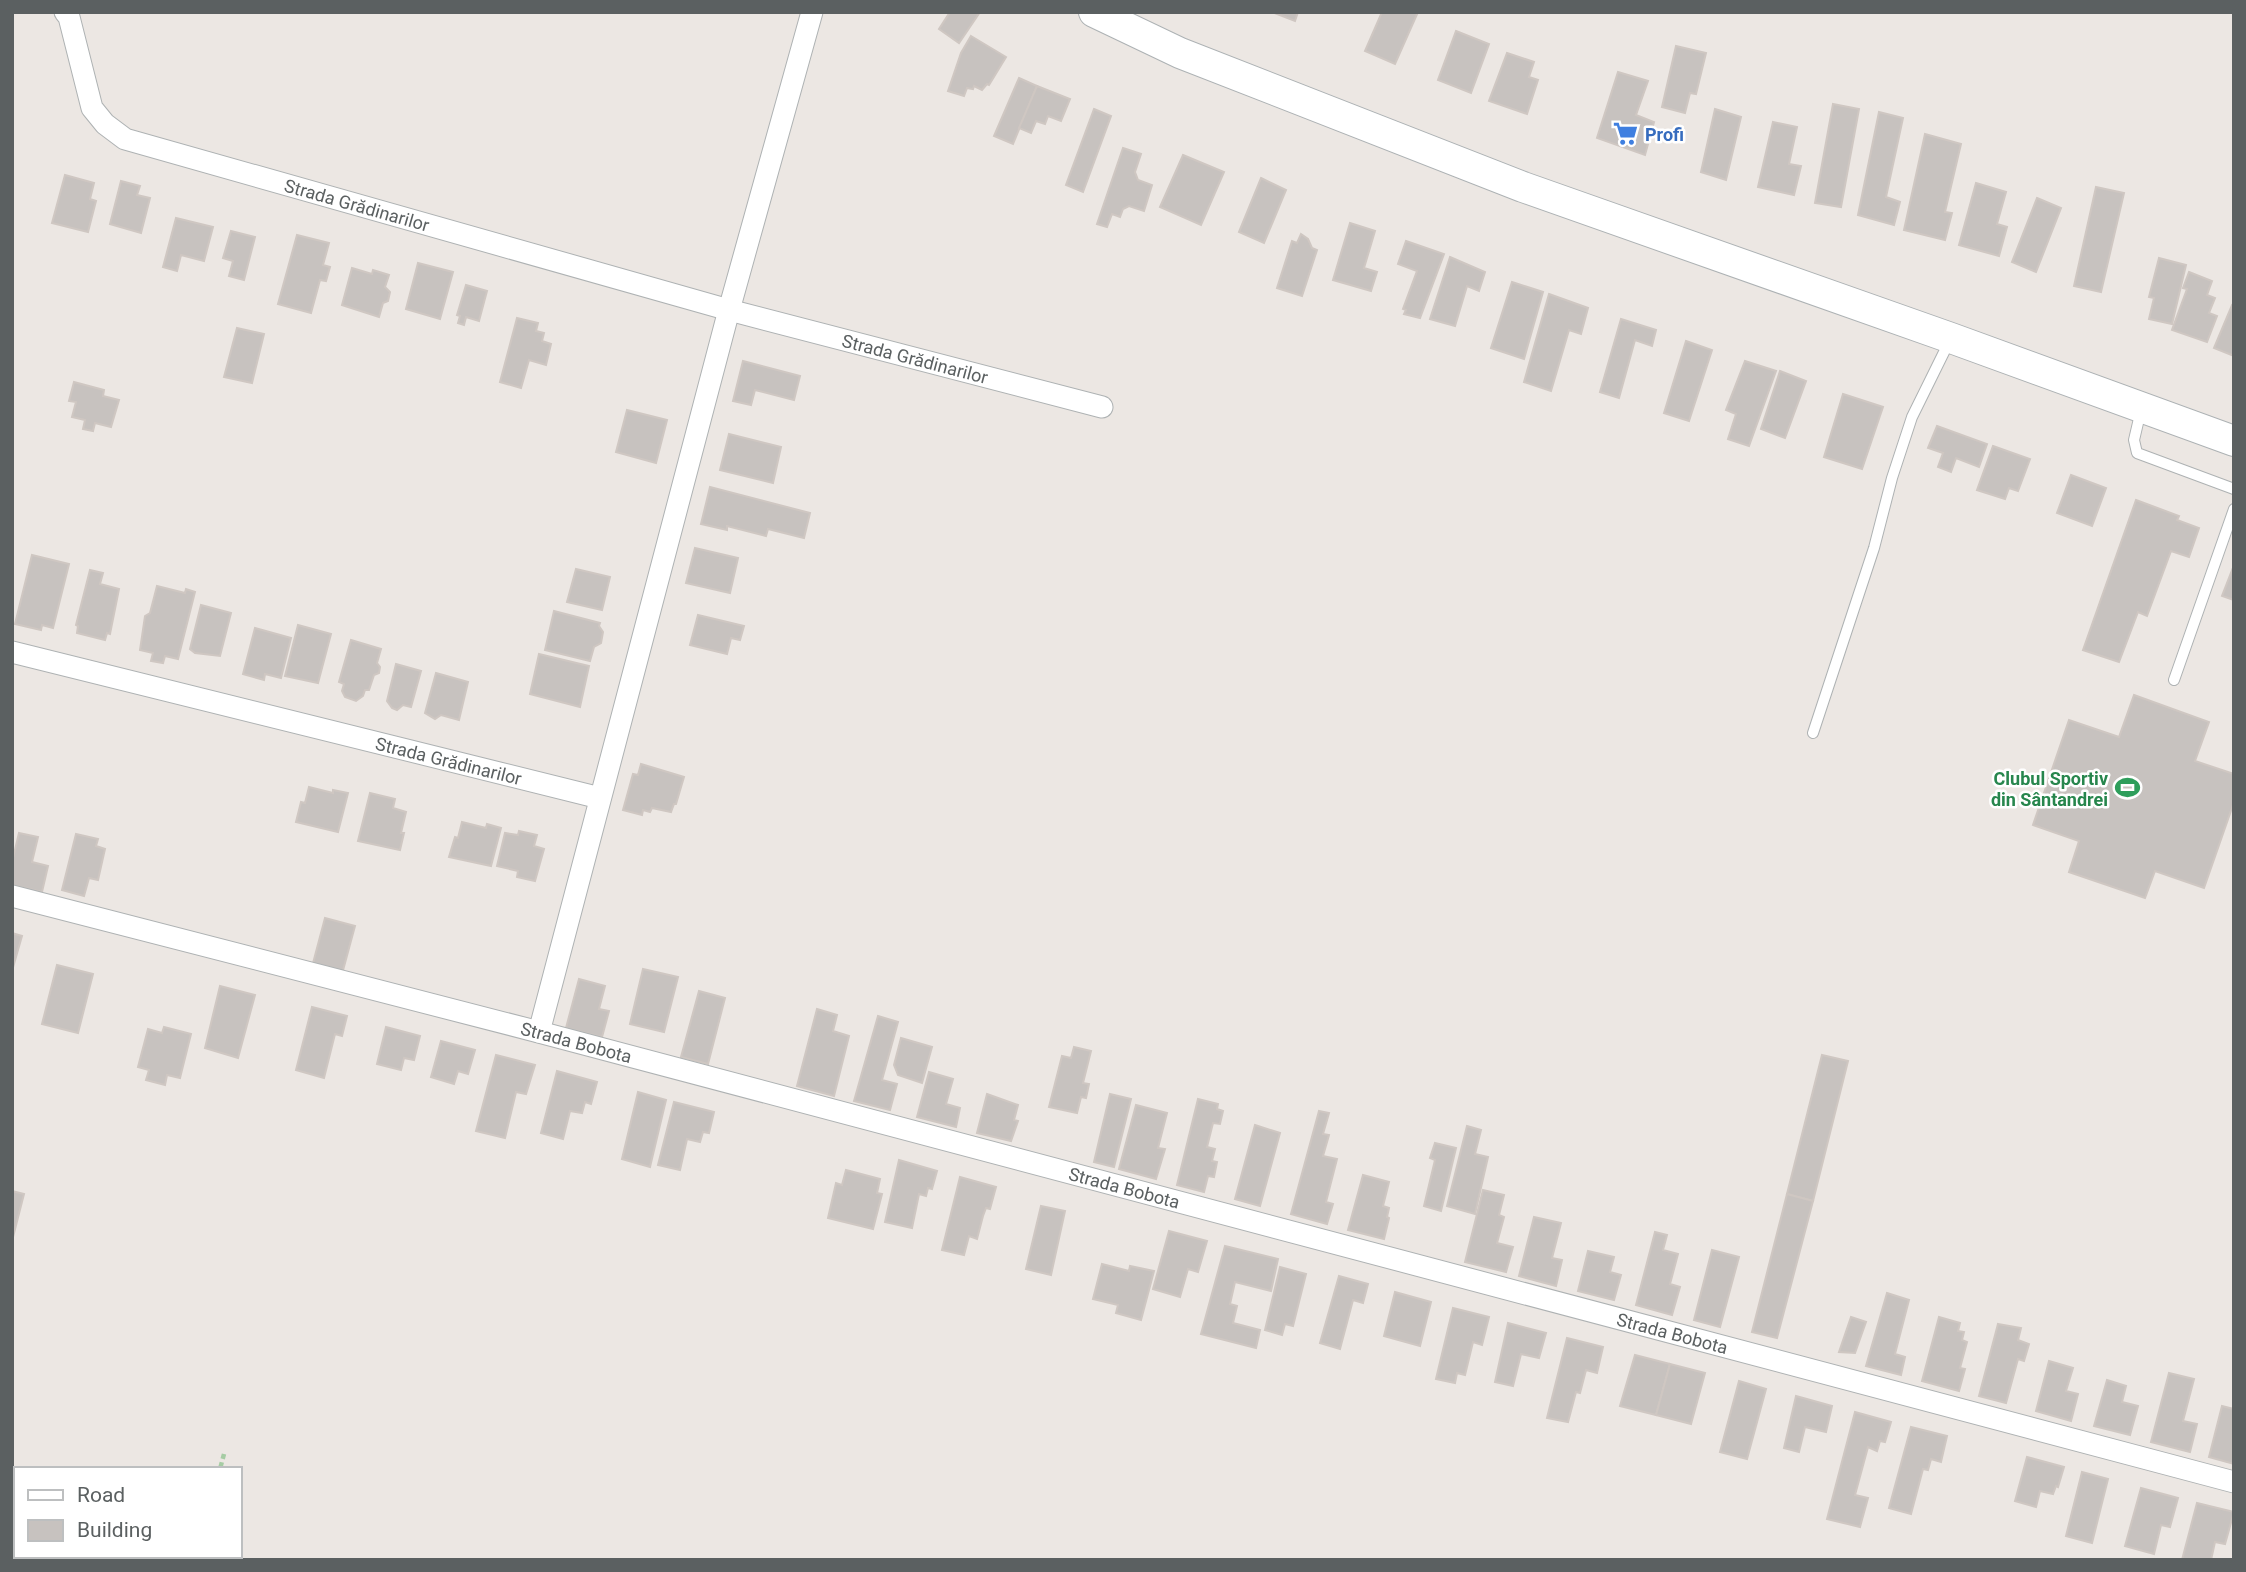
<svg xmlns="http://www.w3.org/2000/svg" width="2246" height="1572" font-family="Roboto,sans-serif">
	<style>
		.building { fill: #c7c2bf; stroke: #cfc7c2; stroke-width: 2 }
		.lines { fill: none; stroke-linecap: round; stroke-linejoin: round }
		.service-casing { stroke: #aeb2b3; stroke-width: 12 }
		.minor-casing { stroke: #aeb2b3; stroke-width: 23 }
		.secondary-casing { stroke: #adb2b4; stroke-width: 32 }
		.path { stroke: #a6cca4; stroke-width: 4.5; stroke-dasharray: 7 3.5; stroke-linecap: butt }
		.service { stroke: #fff; stroke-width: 10 }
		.minor { stroke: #fff; stroke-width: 21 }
		.secondary { stroke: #fff; stroke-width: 30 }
		.labels { text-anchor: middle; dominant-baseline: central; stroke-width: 5; stroke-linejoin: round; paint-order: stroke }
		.shop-label { font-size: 18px; font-weight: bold; fill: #366cbe; stroke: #fff; text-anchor: start }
		.street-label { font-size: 18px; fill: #5b6061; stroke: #fff }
		.leisure-label { font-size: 18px; font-weight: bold; fill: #27864d; stroke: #fff; text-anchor: end }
	</style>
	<rect width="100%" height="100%" fill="#ece7e3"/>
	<g class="building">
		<path d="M 950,12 L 980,12 L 959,43 L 939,29 Z"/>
		<path d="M 1272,12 L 1298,12 L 1295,21 Z"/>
		<path d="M 1382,12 L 1418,12 L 1395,64 L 1365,51 Z"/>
		<path d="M 1456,31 L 1489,44 L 1471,93 L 1438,80 Z"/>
		<path d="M 971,36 L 1006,57 L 989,85 L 987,84 L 982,90 L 974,86 L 973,89 L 967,88 L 964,96 L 948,91 L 961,53 Z"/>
		<path d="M 1676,46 L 1706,53 L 1696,94 L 1690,93 L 1685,113 L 1662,107 Z"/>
		<path d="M 1507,53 L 1534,62 L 1529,77 L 1538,80 L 1527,114 L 1489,101 Z"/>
		<path d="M 1618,72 L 1648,81 L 1636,115 L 1654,122 L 1645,155 L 1597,138 Z"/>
		<path d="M 1019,78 L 1037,86 L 1013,144 L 994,136 Z"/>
		<path d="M 1037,86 L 1070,99 L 1061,121 L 1048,116 L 1045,124 L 1036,121 L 1031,133 L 1019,128 Z"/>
		<path d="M 1833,104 L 1859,109 L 1841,207 L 1815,203 Z"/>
		<path d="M 1094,109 L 1111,116 L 1083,192 L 1066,185 Z"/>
		<path d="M 1715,109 L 1741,117 L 1726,180 L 1701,172 Z"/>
		<path d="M 1879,112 L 1903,118 L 1886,197 L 1900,202 L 1894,225 L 1858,215 Z"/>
		<path d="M 1773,122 L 1797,127 L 1789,164 L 1801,166 L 1794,195 L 1758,187 Z"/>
		<path d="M 1925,134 L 1961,144 L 1945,212 L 1952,213 L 1945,240 L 1904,230 Z"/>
		<path d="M 1123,148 L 1141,154 L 1135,172 L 1138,180 L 1152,185 L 1144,211 L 1129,206 L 1123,209 L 1120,217 L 1112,214 L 1107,227 L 1097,224 Z"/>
		<path d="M 1183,155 L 1224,172 L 1201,225 L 1160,207 Z"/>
		<path d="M 65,175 L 94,183 L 90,199 L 96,201 L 88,232 L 52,223 Z"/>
		<path d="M 1261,178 L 1286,190 L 1264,243 L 1239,232 Z"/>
		<path d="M 121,181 L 140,186 L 137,195 L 150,198 L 141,233 L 110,224 Z"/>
		<path d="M 1976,183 L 2006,192 L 1997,224 L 2007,227 L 1999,256 L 1959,245 Z"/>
		<path d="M 2096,187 L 2124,193 L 2101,292 L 2074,286 Z"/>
		<path d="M 2037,198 L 2061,208 L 2036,272 L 2012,262 Z"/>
		<path d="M 176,218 L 213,227 L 204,261 L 181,255 L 177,271 L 163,267 Z"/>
		<path d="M 1350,223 L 1375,231 L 1364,268 L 1377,272 L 1371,291 L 1333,280 Z"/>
		<path d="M 231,231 L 255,237 L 244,280 L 229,276 L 233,261 L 223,258 Z"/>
		<path d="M 1301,234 L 1308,239 L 1312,248 L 1317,250 L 1302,296 L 1277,288 L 1292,241 L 1297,243 Z"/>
		<path d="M 297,235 L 329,243 L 323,265 L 330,267 L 326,281 L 320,280 L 311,313 L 278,304 Z"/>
		<path d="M 1406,241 L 1444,254 L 1420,318 L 1404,314 L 1406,310 L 1403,309 L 1417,271 L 1398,264 Z"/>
		<path d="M 1450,257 L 1485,272 L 1479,291 L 1467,286 L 1455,326 L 1430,319 Z"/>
		<path d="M 2159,258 L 2186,265 L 2172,324 L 2149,319 L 2154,298 L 2149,297 Z"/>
		<path d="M 418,263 L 453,272 L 440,319 L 406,309 Z"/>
		<path d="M 352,268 L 372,274 L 373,270 L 389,275 L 385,287 L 390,292 L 388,301 L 383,303 L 379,317 L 342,305 Z"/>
		<path d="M 2189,272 L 2212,281 L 2207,295 L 2215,298 L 2209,313 L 2217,316 L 2207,342 L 2172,330 L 2187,289 L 2183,288 Z"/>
		<path d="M 1512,282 L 1543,292 L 1524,359 L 1491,348 Z"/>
		<path d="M 466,285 L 487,291 L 479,321 L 466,317 L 464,325 L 458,323 L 460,316 L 457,315 Z"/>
		<path d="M 1549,294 L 1588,308 L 1581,334 L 1569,330 L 1551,391 L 1524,382 Z"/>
		<path d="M 2232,305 L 2234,306 L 2234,356 L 2214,348 Z"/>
		<path d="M 517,318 L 538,323 L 536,331 L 544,333 L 542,341 L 551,344 L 546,365 L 529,360 L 521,388 L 500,382 Z"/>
		<path d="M 1621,319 L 1656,330 L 1652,346 L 1635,340 L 1619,398 L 1600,392 Z"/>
		<path d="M 237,328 L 264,334 L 252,383 L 224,377 Z"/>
		<path d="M 1686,341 L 1712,350 L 1689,421 L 1664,413 Z"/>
		<path d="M 743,361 L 800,376 L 794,400 L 755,390 L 751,405 L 733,401 Z"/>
		<path d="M 1745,361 L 1776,371 L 1749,446 L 1728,439 L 1736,414 L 1726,410 Z"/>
		<path d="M 1780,371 L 1806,381 L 1785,438 L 1761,429 Z"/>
		<path d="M 74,382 L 104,390 L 103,396 L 119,400 L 111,427 L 95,423 L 93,431 L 83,429 L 85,420 L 72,417 L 76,402 L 69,401 Z"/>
		<path d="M 1843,394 L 1883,407 L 1862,469 L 1824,457 Z"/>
		<path d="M 627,410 L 667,420 L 656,463 L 616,452 Z"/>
		<path d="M 1937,426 L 1987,444 L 1979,467 L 1956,458 L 1951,472 L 1938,467 L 1943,453 L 1928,448 Z"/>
		<path d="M 729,434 L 781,447 L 773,483 L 720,470 Z"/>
		<path d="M 1993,446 L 2030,459 L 2018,491 L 2009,488 L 2005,499 L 1977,490 Z"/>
		<path d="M 2071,475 L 2106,488 L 2092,526 L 2057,513 Z"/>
		<path d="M 710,487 L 810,513 L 804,538 L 768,529 L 766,536 L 727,526 L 727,530 L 701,524 Z"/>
		<path d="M 2136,500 L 2179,516 L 2177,520 L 2199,528 L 2189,557 L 2171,551 L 2147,616 L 2138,612 L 2119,662 L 2083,650 Z"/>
		<path d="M 695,548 L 738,558 L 730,593 L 686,583 Z"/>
		<path d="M 32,555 L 69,564 L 53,628 L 42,625 L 41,630 L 15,624 Z"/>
		<path d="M 2234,565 L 2234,600 L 2222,596 Z"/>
		<path d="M 576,569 L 610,577 L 602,610 L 567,602 Z"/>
		<path d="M 90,570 L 103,573 L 100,584 L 119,589 L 110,634 L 107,633 L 105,640 L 77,633 L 78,626 L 76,625 Z"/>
		<path d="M 157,586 L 185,593 L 186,589 L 195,592 L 178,659 L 165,656 L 163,663 L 151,661 L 153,653 L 140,650 L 145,616 L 150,613 Z"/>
		<path d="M 201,605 L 231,613 L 220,656 L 195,653 L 190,649 Z"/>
		<path d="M 554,611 L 600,623 L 599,626 L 603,632 L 601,643 L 594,647 L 590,661 L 545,650 Z"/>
		<path d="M 698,615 L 744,626 L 740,640 L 731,638 L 727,654 L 690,645 Z"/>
		<path d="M 298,625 L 331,634 L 318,683 L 285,676 Z"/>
		<path d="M 255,628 L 291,638 L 281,678 L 265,674 L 264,680 L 243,674 Z"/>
		<path d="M 351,640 L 381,649 L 377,663 L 380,667 L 379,673 L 374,675 L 369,690 L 365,690 L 363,696 L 356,701 L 345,697 L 342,691 L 344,684 L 339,682 Z"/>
		<path d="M 539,654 L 589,666 L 580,707 L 530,694 Z"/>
		<path d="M 396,664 L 421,671 L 411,707 L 403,705 L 397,710 L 392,708 L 387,701 Z"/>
		<path d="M 436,673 L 468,682 L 459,720 L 441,715 L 435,719 L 425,713 Z"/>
		<path d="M 2134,695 L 2209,722 L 2195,761 L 2234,774 L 2234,802 L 2204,888 L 2155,871 L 2145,898 L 2069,872 L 2079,841 L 2033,825 L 2069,720 L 2119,737 Z"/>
		<path d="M 641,764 L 684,777 L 676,804 L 674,804 L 671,812 L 652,808 L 650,812 L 643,810 L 642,815 L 623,810 L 633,774 L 638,775 Z"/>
		<path d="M 309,787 L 333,793 L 333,790 L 348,793 L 338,832 L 296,822 L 301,802 L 305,803 Z"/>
		<path d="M 370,793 L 395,799 L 393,808 L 406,812 L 401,833 L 404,833 L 400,850 L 358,841 Z"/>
		<path d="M 462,822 L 486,828 L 487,824 L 501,828 L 491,866 L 449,857 L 455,837 L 458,838 Z"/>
		<path d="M 519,831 L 537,835 L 534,846 L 544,849 L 535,881 L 517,877 L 518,871 L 497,866 L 505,833 L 518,835 Z"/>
		<path d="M 19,833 L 38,837 L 32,862 L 48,866 L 42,892 L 12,885 L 12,862 Z"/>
		<path d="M 76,834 L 98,839 L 96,846 L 105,849 L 98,880 L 89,878 L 84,896 L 62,890 Z"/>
		<path d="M 325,918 L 355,926 L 342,974 L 312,967 Z"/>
		<path d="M 12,933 L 22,936 L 12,971 Z"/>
		<path d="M 57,965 L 93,974 L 78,1033 L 42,1024 Z"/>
		<path d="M 643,969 L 678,977 L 664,1032 L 630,1024 Z"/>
		<path d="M 579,979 L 605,986 L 599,1009 L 609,1011 L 602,1037 L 566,1028 Z"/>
		<path d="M 220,986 L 255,995 L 238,1058 L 205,1048 Z"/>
		<path d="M 699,991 L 725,998 L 708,1064 L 681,1057 Z"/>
		<path d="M 312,1007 L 347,1016 L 342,1036 L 335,1034 L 324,1078 L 296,1070 Z"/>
		<path d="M 817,1009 L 837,1015 L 833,1031 L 849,1036 L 834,1096 L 797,1086 Z"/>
		<path d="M 878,1016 L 898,1022 L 882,1080 L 897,1084 L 890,1110 L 854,1101 Z"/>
		<path d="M 164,1027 L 191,1034 L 180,1078 L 167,1075 L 165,1085 L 146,1080 L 149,1070 L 138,1067 L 148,1029 L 162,1033 Z"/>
		<path d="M 386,1027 L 420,1036 L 414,1060 L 404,1058 L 401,1070 L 377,1064 Z"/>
		<path d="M 901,1038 L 932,1047 L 922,1083 L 898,1075 L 894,1065 Z"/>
		<path d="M 441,1041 L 475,1050 L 468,1074 L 458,1071 L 454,1084 L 431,1077 Z"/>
		<path d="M 1074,1047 L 1091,1051 L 1083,1083 L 1089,1084 L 1086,1098 L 1081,1097 L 1077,1113 L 1049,1107 L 1062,1056 L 1071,1058 Z"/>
		<path d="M 496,1055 L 535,1065 L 526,1094 L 516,1092 L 505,1138 L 476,1131 Z"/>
		<path d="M 1822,1055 L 1848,1061 L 1813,1201 L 1787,1194 Z"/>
		<path d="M 557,1071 L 597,1082 L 591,1104 L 585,1102 L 582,1113 L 570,1111 L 563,1139 L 541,1133 Z"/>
		<path d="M 929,1072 L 953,1079 L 946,1104 L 960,1108 L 956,1127 L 917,1117 Z"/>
		<path d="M 638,1092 L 666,1100 L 650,1167 L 622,1159 Z"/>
		<path d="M 987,1094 L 1018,1105 L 1014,1120 L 1018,1121 L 1011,1141 L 977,1133 Z"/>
		<path d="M 1110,1094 L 1131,1099 L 1114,1167 L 1094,1162 Z"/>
		<path d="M 1198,1099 L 1218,1104 L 1217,1109 L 1223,1111 L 1220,1124 L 1213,1123 L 1207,1147 L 1215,1149 L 1212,1161 L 1217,1162 L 1214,1177 L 1208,1176 L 1204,1192 L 1177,1185 Z"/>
		<path d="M 674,1102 L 714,1112 L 709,1133 L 703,1132 L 700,1142 L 687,1139 L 680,1170 L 658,1165 Z"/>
		<path d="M 1136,1105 L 1167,1113 L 1158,1148 L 1165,1149 L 1156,1179 L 1119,1169 Z"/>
		<path d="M 1319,1111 L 1329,1113 L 1323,1134 L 1329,1135 L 1323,1156 L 1337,1159 L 1326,1202 L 1333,1204 L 1327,1224 L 1291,1214 Z"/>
		<path d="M 1255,1125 L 1280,1133 L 1260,1206 L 1235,1199 Z"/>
		<path d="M 1467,1126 L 1481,1130 L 1475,1154 L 1488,1157 L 1475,1214 L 1447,1206 Z"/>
		<path d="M 1435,1143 L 1456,1148 L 1441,1211 L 1424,1206 L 1435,1160 L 1430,1158 Z"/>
		<path d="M 899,1160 L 937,1171 L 932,1189 L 928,1188 L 926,1196 L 919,1194 L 912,1228 L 885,1222 Z"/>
		<path d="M 846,1170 L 880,1179 L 877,1193 L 882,1194 L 873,1229 L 828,1218 L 836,1183 L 842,1185 Z"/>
		<path d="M 1363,1175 L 1389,1182 L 1383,1206 L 1389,1208 L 1387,1217 L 1389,1218 L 1384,1239 L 1348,1230 Z"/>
		<path d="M 960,1177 L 996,1187 L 990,1209 L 986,1208 L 983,1216 L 977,1239 L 969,1236 L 964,1255 L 942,1250 Z"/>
		<path d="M 1483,1190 L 1504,1195 L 1499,1215 L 1504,1217 L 1497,1243 L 1513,1247 L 1506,1272 L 1465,1262 Z"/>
		<path d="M 12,1191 L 24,1194 L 12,1241 Z"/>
		<path d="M 1787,1194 L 1813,1201 L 1777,1338 L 1752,1332 Z"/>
		<path d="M 1041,1206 L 1065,1211 L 1051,1275 L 1026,1269 Z"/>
		<path d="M 1534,1217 L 1561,1223 L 1552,1258 L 1562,1260 L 1556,1286 L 1519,1276 Z"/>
		<path d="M 1169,1231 L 1207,1241 L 1198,1272 L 1188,1269 L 1180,1297 L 1153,1289 Z"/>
		<path d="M 1655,1232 L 1667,1235 L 1663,1250 L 1678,1254 L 1670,1284 L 1680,1287 L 1672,1315 L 1636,1305 Z"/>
		<path d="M 1225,1246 L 1278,1259 L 1271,1291 L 1235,1282 L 1230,1304 L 1237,1306 L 1233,1323 L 1260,1330 L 1256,1348 L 1201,1334 Z"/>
		<path d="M 1712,1250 L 1739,1257 L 1720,1327 L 1694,1320 Z"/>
		<path d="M 1588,1251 L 1614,1257 L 1610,1272 L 1621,1275 L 1614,1300 L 1578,1291 Z"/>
		<path d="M 1102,1264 L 1129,1271 L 1130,1266 L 1154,1271 L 1141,1320 L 1116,1313 L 1118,1305 L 1093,1299 Z"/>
		<path d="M 1280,1267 L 1306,1274 L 1293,1326 L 1285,1324 L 1282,1335 L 1265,1330 Z"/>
		<path d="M 1339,1276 L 1368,1284 L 1363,1303 L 1353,1300 L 1340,1349 L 1320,1343 Z"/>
		<path d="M 1395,1292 L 1431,1302 L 1420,1346 L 1384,1336 Z"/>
		<path d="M 1887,1293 L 1909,1300 L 1895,1354 L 1905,1357 L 1901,1375 L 1866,1366 Z"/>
		<path d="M 1453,1308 L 1489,1317 L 1482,1345 L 1473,1342 L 1465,1375 L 1457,1373 L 1455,1383 L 1436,1379 Z"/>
		<path d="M 1851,1317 L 1866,1322 L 1855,1353 L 1839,1352 Z"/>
		<path d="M 1939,1317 L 1960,1323 L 1958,1331 L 1964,1332 L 1962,1340 L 1967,1342 L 1960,1368 L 1965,1369 L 1959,1391 L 1922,1381 Z"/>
		<path d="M 1508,1323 L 1546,1333 L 1539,1358 L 1521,1354 L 1513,1386 L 1495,1382 Z"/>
		<path d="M 1998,1324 L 2021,1328 L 2018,1340 L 2029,1344 L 2024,1361 L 2018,1359 L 2006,1403 L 1979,1396 Z"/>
		<path d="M 1567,1338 L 1603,1347 L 1597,1373 L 1586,1370 L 1580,1393 L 1576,1392 L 1568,1422 L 1547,1418 Z"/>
		<path d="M 1635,1355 L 1670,1364 L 1656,1415 L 1620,1406 Z"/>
		<path d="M 2049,1361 L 2073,1368 L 2066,1391 L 2078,1394 L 2071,1421 L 2036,1411 Z"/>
		<path d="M 1670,1364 L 1705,1373 L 1691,1424 L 1656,1415 Z"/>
		<path d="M 2169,1373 L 2194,1379 L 2183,1421 L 2197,1424 L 2190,1452 L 2151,1442 Z"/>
		<path d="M 2107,1380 L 2126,1386 L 2122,1402 L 2138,1406 L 2130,1435 L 2094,1426 Z"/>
		<path d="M 1739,1381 L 1766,1389 L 1747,1459 L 1720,1452 Z"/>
		<path d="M 1796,1396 L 1832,1406 L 1826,1432 L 1805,1427 L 1799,1452 L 1784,1448 Z"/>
		<path d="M 2222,1406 L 2234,1409 L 2234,1464 L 2209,1457 Z"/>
		<path d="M 1855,1412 L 1891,1422 L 1885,1442 L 1880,1441 L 1877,1451 L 1868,1447 L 1855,1495 L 1868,1498 L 1860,1527 L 1827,1519 Z"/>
		<path d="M 1911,1427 L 1947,1436 L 1941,1462 L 1931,1459 L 1928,1470 L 1923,1469 L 1911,1514 L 1889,1508 Z"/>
		<path d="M 2027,1457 L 2064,1467 L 2058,1487 L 2056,1486 L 2053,1494 L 2040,1491 L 2036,1507 L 2015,1501 Z"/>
		<path d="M 2082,1472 L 2108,1479 L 2092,1543 L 2066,1536 Z"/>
		<path d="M 2141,1488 L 2178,1498 L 2170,1527 L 2161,1525 L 2154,1554 L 2125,1546 Z"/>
		<path d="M 2197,1503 L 2234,1512 L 2225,1544 L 2215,1542 L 2211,1560 L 2182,1560 Z"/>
	</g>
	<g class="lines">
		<defs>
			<g id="service">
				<path d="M 2141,410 L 2134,440 L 2137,453 L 2234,489"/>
				<path d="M 2174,680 L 2234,509"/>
				<path d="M 1813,733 L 1874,548 L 1892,478 L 1912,417 L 1950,340"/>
			</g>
			<g id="minor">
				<path id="s1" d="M 65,12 L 69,17 L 92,108 L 105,124 L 125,139 L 729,310 L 1102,407"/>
				<path id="s2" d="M 12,652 L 600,798"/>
				<path id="s3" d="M 12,896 L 539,1032 L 2234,1482"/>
				<path d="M 539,1032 L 729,310 L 812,12"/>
			</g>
			<path id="secondary" d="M 1094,12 L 1180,53 L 1523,187 L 1951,338 L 2234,441"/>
		</defs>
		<use href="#service" class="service-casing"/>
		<use href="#minor" class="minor-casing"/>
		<use href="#secondary" class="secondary-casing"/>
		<g class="path">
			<path d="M 220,1469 L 224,1454"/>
			<path d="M 196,1560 L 197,1556"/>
		</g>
		<use href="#service" class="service"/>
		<use href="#minor" class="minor"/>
		<use href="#secondary" class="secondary"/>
	</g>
	<defs>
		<symbol id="supermarket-bare" viewBox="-9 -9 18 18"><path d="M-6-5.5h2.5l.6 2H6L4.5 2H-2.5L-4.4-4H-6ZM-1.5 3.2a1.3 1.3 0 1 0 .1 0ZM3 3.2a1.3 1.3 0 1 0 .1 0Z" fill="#3f7fe0" stroke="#fff" stroke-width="2.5" paint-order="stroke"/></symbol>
		<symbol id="stadium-bare" viewBox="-9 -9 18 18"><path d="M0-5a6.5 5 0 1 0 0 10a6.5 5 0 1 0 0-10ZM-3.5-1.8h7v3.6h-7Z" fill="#2e9e5b" stroke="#fff" stroke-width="2.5" paint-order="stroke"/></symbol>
	</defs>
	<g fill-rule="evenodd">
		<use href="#supermarket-bare" x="1608" y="116" width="35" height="35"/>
		<use href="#stadium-bare" x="2110" y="770" width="35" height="35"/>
	</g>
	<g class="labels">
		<g class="shop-label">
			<text x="1645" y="134">Profi</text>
		</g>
		<g class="street-label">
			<text stroke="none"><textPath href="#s1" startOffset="387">Strada Grădinarilor</textPath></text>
			<text stroke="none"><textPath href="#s1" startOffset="966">Strada Grădinarilor</textPath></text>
			<text stroke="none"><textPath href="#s2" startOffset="450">Strada Grădinarilor</textPath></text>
			<text stroke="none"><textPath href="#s3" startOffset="583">Strada Bobota</textPath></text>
			<text stroke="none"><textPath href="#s3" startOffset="1150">Strada Bobota</textPath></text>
			<text stroke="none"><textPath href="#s3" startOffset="1717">Strada Bobota</textPath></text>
		</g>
		<g class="leisure-label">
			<text x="2108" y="778">Clubul Sportiv<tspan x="2108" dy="21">din Sântandrei</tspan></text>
		</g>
	</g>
	<rect width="2246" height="1572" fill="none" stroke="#5b6061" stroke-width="28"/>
	<rect x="14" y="1467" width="228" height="91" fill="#ffffff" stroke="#bdbfc0" stroke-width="2"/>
	<rect x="28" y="1490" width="35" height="10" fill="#ffffff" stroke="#bdbfc0" stroke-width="2"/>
	<text x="77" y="1502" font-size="21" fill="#5b6061">Road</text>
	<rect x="28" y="1520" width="35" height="21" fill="#c7c2bf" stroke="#bdbfc0" stroke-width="2"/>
	<text x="77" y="1537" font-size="21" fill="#5b6061">Building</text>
</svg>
